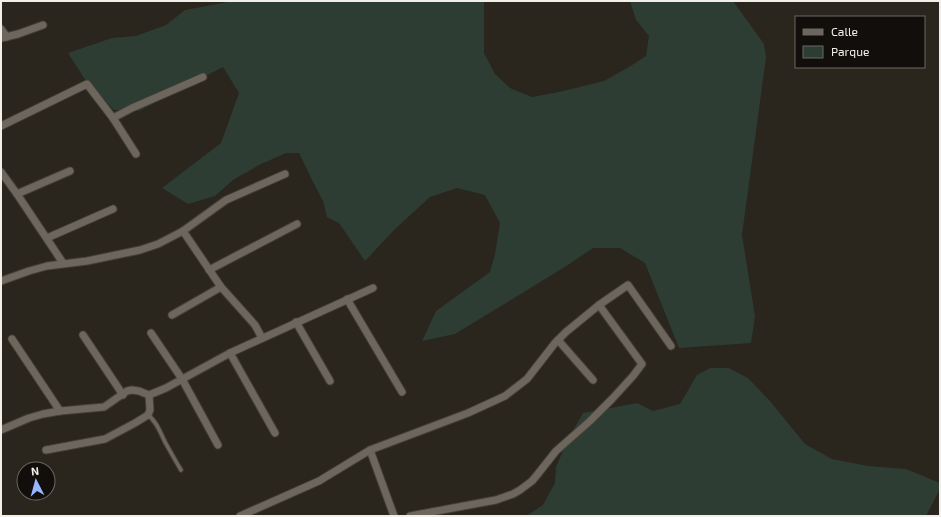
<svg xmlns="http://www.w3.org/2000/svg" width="941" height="517" font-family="'Exo 2',sans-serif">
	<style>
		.green { fill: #2d3d33 }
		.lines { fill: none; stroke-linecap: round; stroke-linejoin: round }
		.service-casing { stroke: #443f39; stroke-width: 5.5 }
		.minor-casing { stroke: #443f39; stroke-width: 9 }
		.service { stroke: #6c665d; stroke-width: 3.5 }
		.minor { stroke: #6c665d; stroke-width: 7 }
	</style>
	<rect width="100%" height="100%" fill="#2a251d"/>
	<g class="green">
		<path d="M 233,1 L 484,1 L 484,53 L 495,74 L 510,88 L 532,97 L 559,92 L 604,81 L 629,67 L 646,56 L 649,36 L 636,20 L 630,1 L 733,1 L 764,44 L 766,57 L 742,235 L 755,316 L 751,343 L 679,348 L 645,263 L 620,248 L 593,248 L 568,265 L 455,334 L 422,341 L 436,311 L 490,272 L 495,254 L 500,223 L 485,195 L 457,188 L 430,197 L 394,230 L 365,261 L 339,223 L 327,217 L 323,201 L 313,182 L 299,153 L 286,153 L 259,165 L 233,180 L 215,196 L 188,204 L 162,188 L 221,143 L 239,93 L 223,67 L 139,111 L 114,110 L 86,81 L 68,53 L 112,38 L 136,36 L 166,25 L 185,10 Z"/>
		<path d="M 710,368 L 729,368 L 748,378 L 770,401 L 805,444 L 832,459 L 868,466 L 906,469 L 940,483 L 940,489 L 926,516 L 526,516 L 543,505 L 555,483 L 556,467 L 568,439 L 583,413 L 637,403 L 653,411 L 680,404 L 697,375 Z"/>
	</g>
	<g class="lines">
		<defs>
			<path id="service" d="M 148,415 C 157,422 160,432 165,442 C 170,451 175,460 181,470"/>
			<g id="minor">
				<path d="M 1,29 L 7,37"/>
				<path d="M 1,38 L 18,34 L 43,25"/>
				<path d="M 113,118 L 132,108 L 203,77"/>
				<path d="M 1,126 L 87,84 L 113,118 L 136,154"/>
				<path d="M 1,172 L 17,194 L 63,263"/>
				<path d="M 17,194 L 70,171"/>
				<path d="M 183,231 L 221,287 L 255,325 L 262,338"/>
				<path d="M 47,238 L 113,209"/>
				<path d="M 209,270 L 297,224"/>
				<path d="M 1,281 L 29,271 L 47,266 L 87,261 L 140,250 L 158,244 L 183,231 L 226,200 L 285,174"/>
				<path d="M 347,299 L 402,392"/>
				<path d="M 172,315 L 221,287"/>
				<path d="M 296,322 L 330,381"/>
				<path d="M 151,333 L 182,379 L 218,445"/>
				<path d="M 83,335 L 123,395"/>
				<path d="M 12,339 L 60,411"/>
				<path d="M 558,340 L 593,380"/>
				<path d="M 230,353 L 275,433"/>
				<path d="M 1,430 L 29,418 L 43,414 L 60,411 L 104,407 L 127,391 L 132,390 L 139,391 L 149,395 L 166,388 L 230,353 L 373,288"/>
				<path d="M 46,450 L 105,439 L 135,423 L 148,415 L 150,410 L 149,395"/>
				<path d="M 370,450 L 394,516"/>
				<path d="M 240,516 L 319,481 L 370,450 L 468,413 L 505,396 L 527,379 L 555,343 L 566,332 L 599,305 L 628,285 L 671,346"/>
				<path d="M 410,516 L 496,500 L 513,494 L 520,490 L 532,481 L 537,475 L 556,451 L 590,421 L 612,399 L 633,376 L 642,364 L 599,305"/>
			</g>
		</defs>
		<use href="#service" class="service-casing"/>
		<use href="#minor" class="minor-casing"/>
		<use href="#service" class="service"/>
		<use href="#minor" class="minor"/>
	</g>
	<rect width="941" height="517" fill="none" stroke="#f2eee9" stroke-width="4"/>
	<rect x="795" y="16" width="130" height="52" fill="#110e0b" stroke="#6b6864"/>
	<rect x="803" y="29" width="20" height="6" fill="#6c665d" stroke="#6b6864"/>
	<text x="831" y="36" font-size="12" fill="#f2eee9">Calle</text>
	<rect x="803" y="46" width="20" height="12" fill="#2d3d33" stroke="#6b6864"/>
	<text x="831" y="56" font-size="12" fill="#f2eee9">Parque</text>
	<g transform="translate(36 481) rotate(354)"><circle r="19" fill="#110e0b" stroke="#6b6864"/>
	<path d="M0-3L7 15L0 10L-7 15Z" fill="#97b6fd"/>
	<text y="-6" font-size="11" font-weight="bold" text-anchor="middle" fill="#f2eee9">N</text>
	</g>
</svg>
